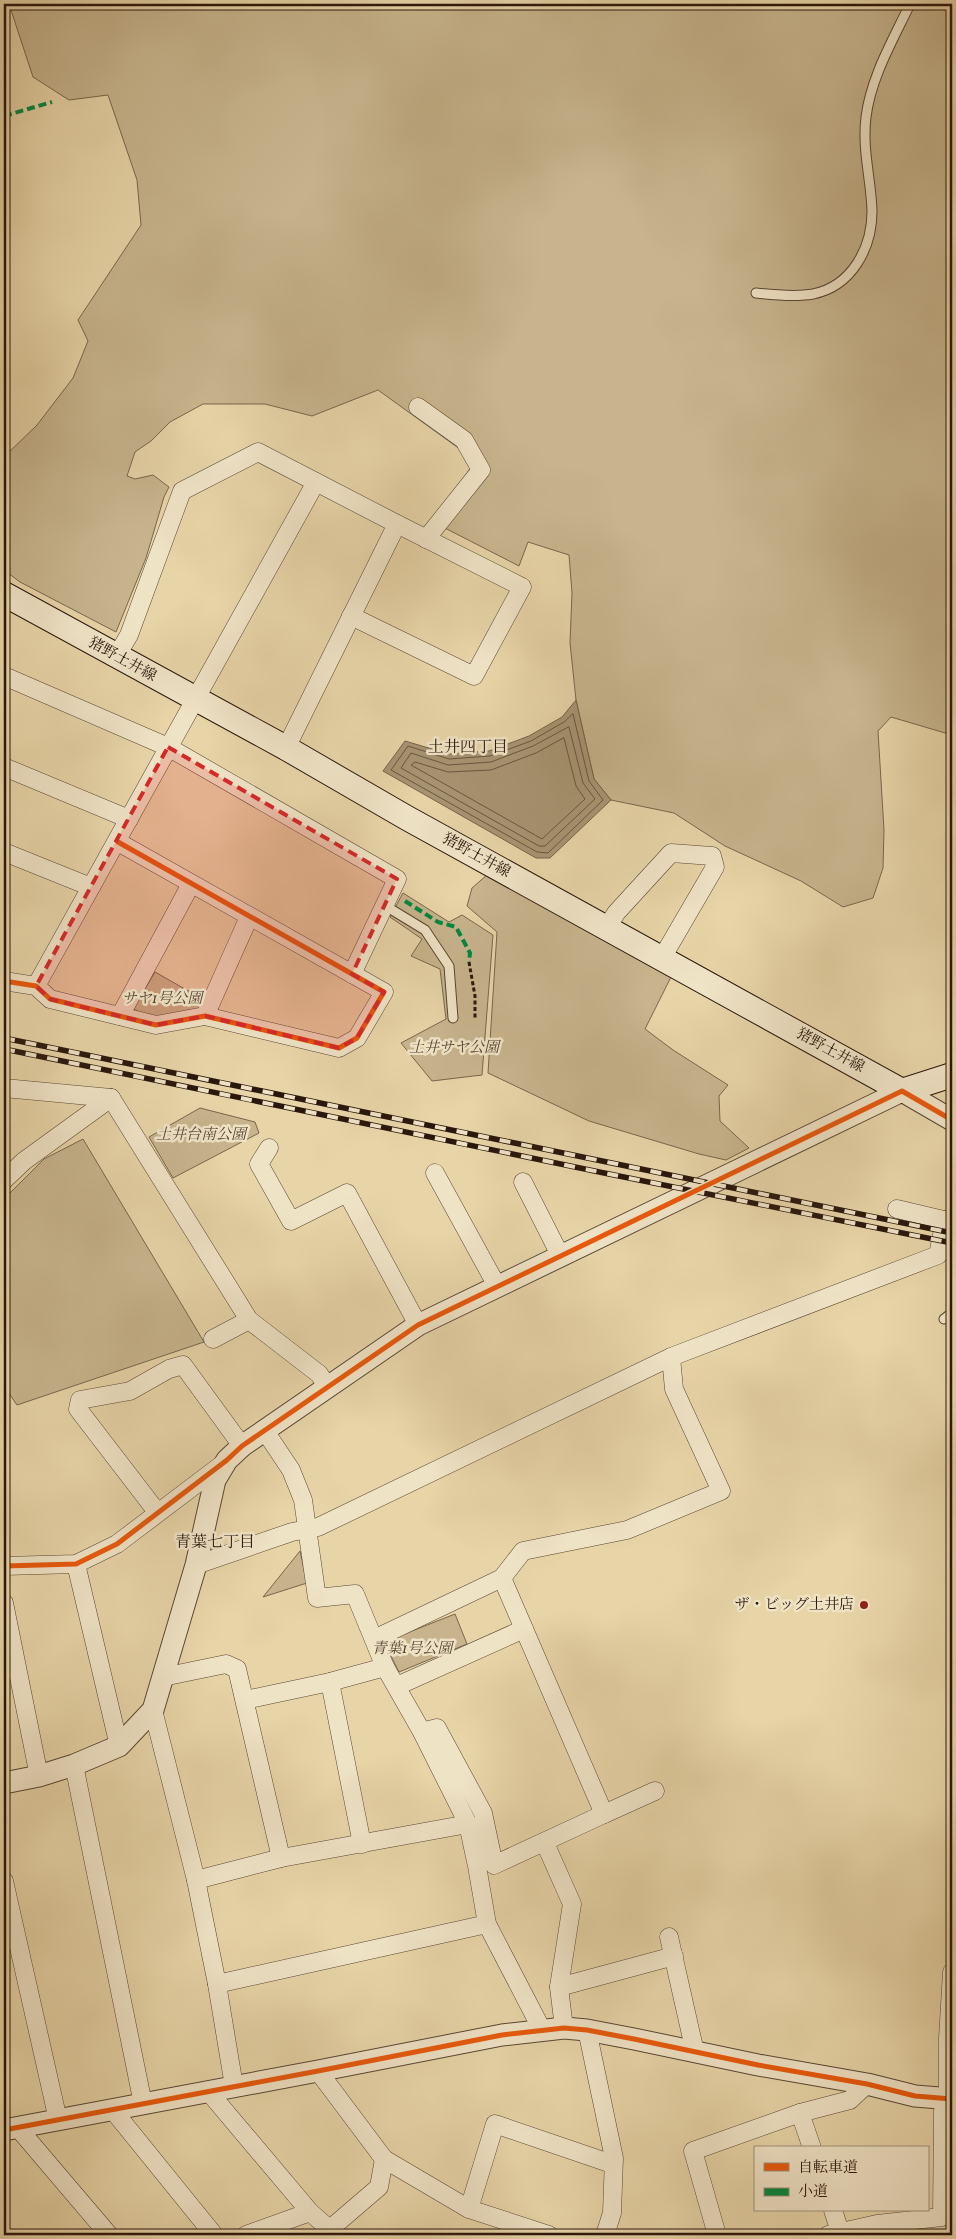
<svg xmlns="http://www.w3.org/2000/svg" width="956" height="2239" font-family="Vollkorn,'Noto Serif JP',serif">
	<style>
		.green { fill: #c7b48d; stroke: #78664c }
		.water { fill: #a79472; stroke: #756249 }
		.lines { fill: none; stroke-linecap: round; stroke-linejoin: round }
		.shore { stroke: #68563f; stroke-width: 1 }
		.stream { stroke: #756249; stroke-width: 5 }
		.service-casing { stroke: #594633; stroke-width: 11 }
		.minor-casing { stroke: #594633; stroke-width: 19 }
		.tertiary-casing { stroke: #594633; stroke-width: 23 }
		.secondary-casing { stroke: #2a170c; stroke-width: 26 }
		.path { stroke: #2a170c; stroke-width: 3; stroke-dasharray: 4 2.5; stroke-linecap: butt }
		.service { stroke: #efe3c6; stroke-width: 9 }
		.minor { stroke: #efe3c6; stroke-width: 18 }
		.tertiary { stroke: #efe3c6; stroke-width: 21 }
		.secondary { stroke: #efe3c6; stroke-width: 24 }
		.rail-casing { stroke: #2a170c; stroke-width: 5.5 }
		.rail { stroke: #efe3c6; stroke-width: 4; stroke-dasharray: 11; stroke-linecap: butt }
		.quiet { stroke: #00873e; stroke-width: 4; stroke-dasharray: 8 4; stroke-linecap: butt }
		.cycleway-casing { stroke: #efe3c6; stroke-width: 8 }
		.cycleway { stroke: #e8590c; stroke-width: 5 }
		.marked { fill: #d62828; fill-opacity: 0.2; stroke: #d62828; stroke-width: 4; stroke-dasharray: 10 6; stroke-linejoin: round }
		.poi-dot { fill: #8f2418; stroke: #efe3c6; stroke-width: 2 }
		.labels { text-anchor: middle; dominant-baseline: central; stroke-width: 5; stroke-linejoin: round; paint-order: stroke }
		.street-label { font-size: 15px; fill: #2a170c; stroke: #efe3c6 }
		.park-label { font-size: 15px; font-style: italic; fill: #594633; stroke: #efe3c6 }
		.poi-label { font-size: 15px; fill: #2a170c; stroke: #efe3c6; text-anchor: end }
		.neighbourhood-label { font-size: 16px; fill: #2a170c; stroke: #efe3c6 }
	</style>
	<rect width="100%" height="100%" fill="#e7d4a7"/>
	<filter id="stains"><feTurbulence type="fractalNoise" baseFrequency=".004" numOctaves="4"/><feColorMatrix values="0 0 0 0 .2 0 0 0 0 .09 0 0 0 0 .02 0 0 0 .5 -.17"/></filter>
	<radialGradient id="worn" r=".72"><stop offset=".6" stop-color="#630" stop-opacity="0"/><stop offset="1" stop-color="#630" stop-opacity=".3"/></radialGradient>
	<g class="green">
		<path d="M 9,4 L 952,4 L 952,735 L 891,717 L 878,731 L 884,830 L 883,868 L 873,898 L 843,907 L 801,881 L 725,846 L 674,813 L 611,800 L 594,779 L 576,700 L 570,643 L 572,593 L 569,555 L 528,542 L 519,566 L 437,524 L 475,460 L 378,390 L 312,416 L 265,404 L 203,404 L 170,422 L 151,441 L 135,452 L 127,476 L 135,479 L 153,475 L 169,487 L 164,497 L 146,558 L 116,632 L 20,582 L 4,570 L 4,457 L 37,425 L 73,378 L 88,341 L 78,320 L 141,225 L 137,180 L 108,95 L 69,100 L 33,77 Z"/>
		<path d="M 488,874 L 671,977 L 645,1029 L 673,1050 L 728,1085 L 719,1096 L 720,1121 L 749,1148 L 726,1160 L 699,1154 L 589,1121 L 488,1073 L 497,932 L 467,906 L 472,888 Z"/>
		<path d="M 403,893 L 449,922 L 462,915 L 493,935 L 482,1075 L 432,1081 L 401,1043 L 446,1019 L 440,969 L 411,956 L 422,939 L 390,917 Z"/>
		<path d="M 155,972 L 206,1001 L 201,1011 L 158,1020 L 133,1009 Z"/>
		<path d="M 200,1108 L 255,1122 L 259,1133 L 173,1178 L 149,1137 Z"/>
		<path d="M 83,1139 L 204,1342 L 17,1405 L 4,1386 L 4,1199 L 44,1159 Z"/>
		<path d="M 300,1551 L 307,1583 L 263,1597 Z"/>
		<path d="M 455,1614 L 467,1644 L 399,1672 L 384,1642 Z"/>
	</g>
	<path class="water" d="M 576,700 L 594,779 L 611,800 L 550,858 L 536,858 L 383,771 L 405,741 L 449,754 L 489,751 L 529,736 L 562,717 Z"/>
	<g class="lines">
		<g class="shore">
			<path d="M 573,714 L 589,781 L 603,800 L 548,853 L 537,852 L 391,770 L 408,746 L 449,759 L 490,756 L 531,741 L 564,722 Z"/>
			<path d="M 569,727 L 583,783 L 595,799 L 545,846 L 539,846 L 401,768 L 411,753 L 448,765 L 491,762 L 533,746 Z"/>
			<path d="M 564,738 L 576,786 L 585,799 L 542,839 L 411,765 L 415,762 L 448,772 L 491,770 L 536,753 Z"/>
		</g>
		<path class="stream" d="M 942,1257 L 952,1251"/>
		<defs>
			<g id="service">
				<path d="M 756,293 C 774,295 796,297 813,294 C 852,286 872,248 872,211 C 871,178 862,151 866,117 C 871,77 893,40 910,4"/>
				<path d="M 384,905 L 425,930 L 449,966 L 453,1018"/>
				<path d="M 944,1319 L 952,1313"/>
			</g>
			<g id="minor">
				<path d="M 418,407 L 464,440 L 481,470 L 426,539"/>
				<path d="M 351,616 L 474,676 L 522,587 L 397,524"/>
				<path d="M 116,657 L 129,635 L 182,491 L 258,452 L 397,524 L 286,748"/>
				<path d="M 4,676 L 168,747 L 397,879 L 352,974"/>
				<path d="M 4,767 L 129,819"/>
				<path d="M 4,852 L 91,887"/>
				<path d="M 607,928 L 616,913 L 671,853 L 712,856 L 715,867 L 662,958"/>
				<path d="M 4,981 L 36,986 L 50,999 L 156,1025 L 205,1016 L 339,1048 L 357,1038 L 384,992 L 118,842"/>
				<path d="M 36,986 L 316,482"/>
				<path d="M 120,1016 L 191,884"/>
				<path d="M 205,1016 L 249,917"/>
				<path d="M 4,1088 L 111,1098"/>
				<path d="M 111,1098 L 249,1320 L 319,1374 L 327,1386"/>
				<path d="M 269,1148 L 259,1164 L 291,1221 L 347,1193 L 418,1325"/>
				<path d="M 435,1173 L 497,1286"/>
				<path d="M 4,1180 L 24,1161 L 111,1098"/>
				<path d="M 523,1182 L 560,1255"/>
				<path d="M 897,1209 L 952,1222"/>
				<path d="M 213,1339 L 249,1320"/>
				<path d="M 265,1431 L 291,1470 L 303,1500 L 317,1598 L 355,1594 L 385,1667 L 422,1732 L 468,1824 L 477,1866 L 487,1924 L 542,2030"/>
				<path d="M 157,1512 L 78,1409 L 80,1400 L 130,1391 L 169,1369 L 183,1365 L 242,1446"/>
				<path d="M 76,1564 L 119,1746"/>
				<path d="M 196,1565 L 292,1532 L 318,1527 L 671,1357 L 938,1255 L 945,1220"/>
				<path d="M 4,1566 L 76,1564 L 117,1544 L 224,1463"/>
				<path d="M 502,1578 L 523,1551 L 627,1530 L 721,1491 L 674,1389 L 671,1357"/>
				<path d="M 4,1603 L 39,1776"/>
				<path d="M 374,1639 L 502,1578 L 604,1814 L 494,1865 L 483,1813 L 437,1728 L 422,1732"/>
				<path d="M 163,1677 L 226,1664 L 237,1669 L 281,1858"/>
				<path d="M 330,1682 L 362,1844"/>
				<path d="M 397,1686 L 524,1629"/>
				<path d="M 245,1700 L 330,1682 L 385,1667"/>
				<path d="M 153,1710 L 196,1880 L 217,1984 L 234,2086"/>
				<path d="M 74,1765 L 143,2104"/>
				<path d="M 604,1814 L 655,1791"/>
				<path d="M 545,1843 L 572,1904 L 559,1987 L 564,2028"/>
				<path d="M 196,1880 L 281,1858 L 468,1824"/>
				<path d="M 4,1881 L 58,2120"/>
				<path d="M 669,1937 L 695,2052"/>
				<path d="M 217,1984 L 487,1924"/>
				<path d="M 559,1987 L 674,1956"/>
				<path d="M 587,2030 L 614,2158 L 612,2213 L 605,2235"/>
				<path d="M 318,2071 L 384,2159"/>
				<path d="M 208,2091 L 310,2212 L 336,2235"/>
				<path d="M 112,2109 L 214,2235"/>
				<path d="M 800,2113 L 812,2148"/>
				<path d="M 18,2128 L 109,2235"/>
				<path d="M 469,2209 L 495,2124 L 612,2164"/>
				<path d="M 833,2210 L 840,2232"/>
				<path d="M 330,2229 L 379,2187 L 384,2159 L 469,2209 L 549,2235"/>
				<path d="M 246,2235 L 310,2212"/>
				<path d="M 717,2235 L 693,2151 L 800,2113 L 850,2100 L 867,2084"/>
				<path d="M 828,2235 L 877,2224 L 942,2217 L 943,2111 L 948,2099 L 948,2038 L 952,1972"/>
			</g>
			<g id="tertiary">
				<path d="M 4,1783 L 39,1776 L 74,1765 L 119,1746 L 153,1710 L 196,1565 L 215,1480 L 227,1460 L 242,1446 L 418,1325 L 902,1091 L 952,1120"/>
				<path d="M 4,2130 L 318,2071 L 502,2035 L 564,2028 L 587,2030 L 634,2039 L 758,2065 L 867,2084 L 915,2096 L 952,2099"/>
			</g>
			<path id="secondary" d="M 4,594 L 286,748 L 407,818 L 902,1091 L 952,1075"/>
		</defs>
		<use href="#service" class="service-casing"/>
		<use href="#minor" class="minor-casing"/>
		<use href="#tertiary" class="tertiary-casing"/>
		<use href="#secondary" class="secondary-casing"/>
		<path class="path" d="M 469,962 L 475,996 L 475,1018"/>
		<use href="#service" class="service"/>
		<use href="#minor" class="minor"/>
		<use href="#tertiary" class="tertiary"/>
		<use href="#secondary" class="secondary"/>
		<defs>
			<g id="rail">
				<path d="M 4,1038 L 952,1233"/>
				<path d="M 4,1049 L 609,1174 L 952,1243"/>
			</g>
		</defs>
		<use href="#rail" class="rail-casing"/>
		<use href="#rail" class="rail"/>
		<g class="quiet">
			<path d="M 4,116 L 52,102"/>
			<path d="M 405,901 L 438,922 L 456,927 L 470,953 L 469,962"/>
		</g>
		<defs>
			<g id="cycleway">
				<path d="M 4,981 L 36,986 L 50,999 L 156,1025 L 205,1016 L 339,1048 L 357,1038 L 384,992 L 118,842"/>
				<path d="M 4,1566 L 76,1564 L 117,1544 L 227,1460 L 242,1446 L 418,1325 L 902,1091 L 952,1120"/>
				<path d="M 4,2130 L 318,2071 L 502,2035 L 564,2028 L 587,2030 L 634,2039 L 758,2065 L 867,2084 L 915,2096 L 952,2099"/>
			</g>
		</defs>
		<use href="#cycleway" class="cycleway-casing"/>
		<use href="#cycleway" class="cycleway"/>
	</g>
	<path class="marked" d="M 168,747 L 397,879 L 352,974 L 384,992 L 357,1038 L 339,1048 L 205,1016 L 156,1025 L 50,999 L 36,986 Z"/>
	<circle class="poi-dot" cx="864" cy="1605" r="5"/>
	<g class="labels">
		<g class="street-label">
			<text transform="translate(122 660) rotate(29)">猪野土井線</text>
			<text transform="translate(476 856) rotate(29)">猪野土井線</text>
			<text transform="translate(830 1051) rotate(29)">猪野土井線</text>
		</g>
		<g class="park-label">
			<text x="162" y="999">サヤ1号公園</text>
			<text x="454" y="1048">土井サヤ公園</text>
			<text x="201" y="1135">土井台南公園</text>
			<text x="412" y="1649">青葉1号公園</text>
		</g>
		<g class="poi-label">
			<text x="854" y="1605">ザ・ビッグ土井店</text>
		</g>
		<g class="neighbourhood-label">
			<text x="468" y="748">土井四丁目</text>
			<text x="215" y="1543">青葉七丁目</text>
		</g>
	</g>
	<rect width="956" height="2239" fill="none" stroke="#e7d4a7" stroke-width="20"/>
	<rect x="5" y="5" width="946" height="2229" fill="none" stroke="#2a170c" stroke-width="2.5"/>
	<rect x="10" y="10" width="936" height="2219" fill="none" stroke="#2a170c"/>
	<rect x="754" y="2146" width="175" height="65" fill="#efe3c6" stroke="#a0917c"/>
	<rect x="764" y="2163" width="25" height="8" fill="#e8590c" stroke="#a0917c"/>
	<text x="798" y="2172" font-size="15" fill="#2a170c">自転車道</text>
	<rect x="764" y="2188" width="25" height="8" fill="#00873e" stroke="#a0917c"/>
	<text x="798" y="2196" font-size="15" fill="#2a170c">小道</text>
	<rect width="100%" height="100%" filter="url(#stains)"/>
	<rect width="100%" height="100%" fill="url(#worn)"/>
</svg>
